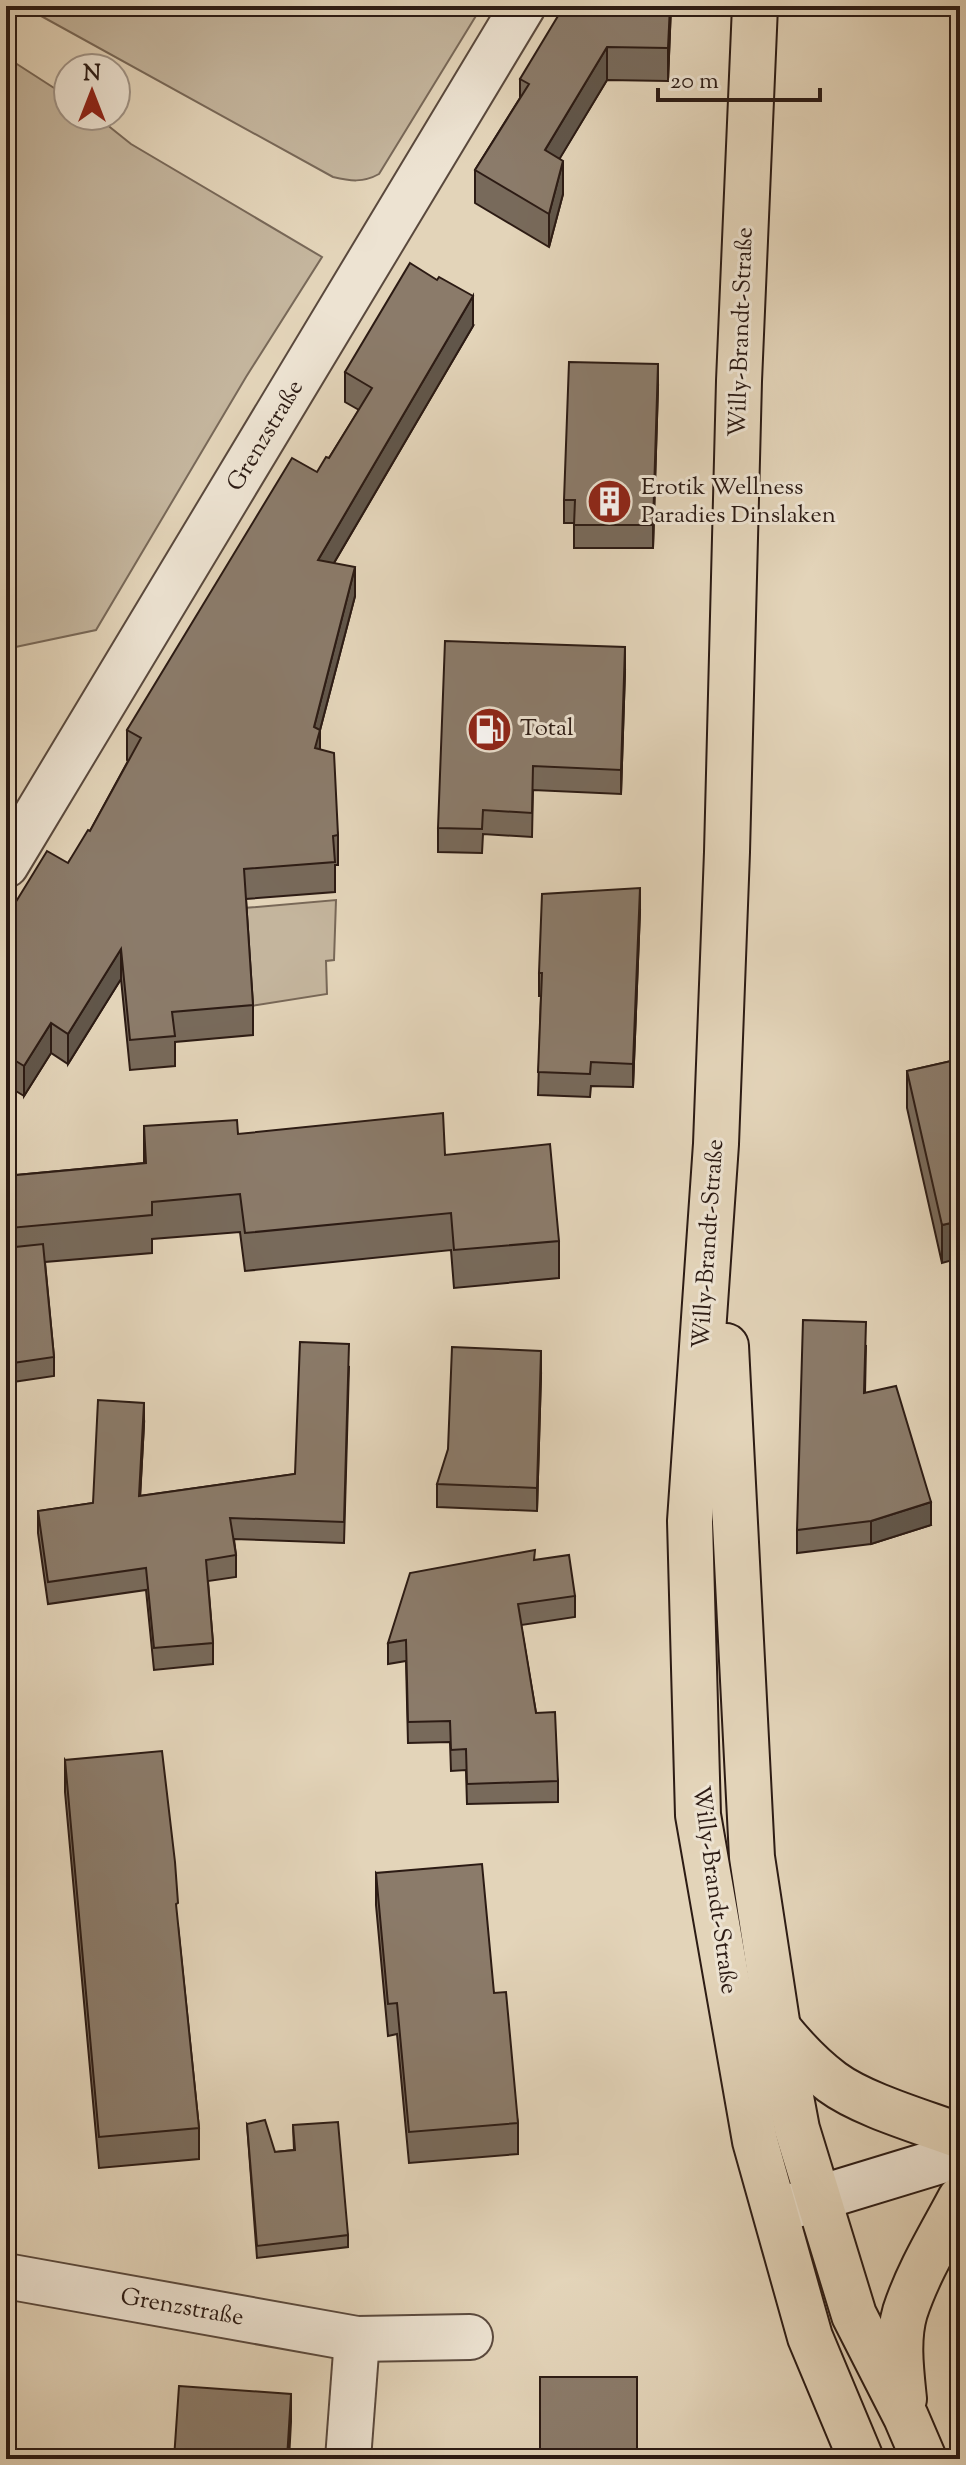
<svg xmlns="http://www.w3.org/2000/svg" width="966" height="2465" font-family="'Sorts Mill Goudy',serif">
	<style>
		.green { fill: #c4b59d; stroke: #786858; stroke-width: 2 }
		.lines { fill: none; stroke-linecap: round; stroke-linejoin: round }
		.minor-casing { stroke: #5a493d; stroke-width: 48 }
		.secondary-casing { stroke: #2c1b14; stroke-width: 48 }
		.primary-casing { stroke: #2c1b14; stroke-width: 48 }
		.minor { stroke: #ede3d2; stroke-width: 44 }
		.secondary { stroke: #ede3d2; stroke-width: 44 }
		.primary { stroke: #e3d4b9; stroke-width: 44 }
		.wall { fill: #786a5b; stroke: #2c1b14; stroke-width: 2 }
		.shaded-wall { fill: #61564a; stroke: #2c1b14; stroke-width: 2 }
		.building { fill: #8b7b6a; stroke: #2c1b14; stroke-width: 2 }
		.labels { text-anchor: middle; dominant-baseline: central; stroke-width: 6; stroke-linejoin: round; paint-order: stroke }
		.street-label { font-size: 24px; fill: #2c1b14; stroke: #ede3d2 }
		.poi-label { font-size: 24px; fill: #2c1b14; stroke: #ede3d2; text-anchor: start }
	</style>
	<rect width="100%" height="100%" fill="#e3d4b9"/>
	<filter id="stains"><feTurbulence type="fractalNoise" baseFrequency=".0025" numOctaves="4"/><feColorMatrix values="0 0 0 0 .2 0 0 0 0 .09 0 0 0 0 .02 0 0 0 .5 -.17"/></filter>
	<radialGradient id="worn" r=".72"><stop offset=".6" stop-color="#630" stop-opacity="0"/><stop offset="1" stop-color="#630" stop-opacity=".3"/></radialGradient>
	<g class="green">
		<path d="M 23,6 L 482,6 L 379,174 C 363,183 350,181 333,177 Z"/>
		<path d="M 6,57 L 68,97 L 68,116 L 96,116 L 131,144 L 322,257 L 246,377 L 96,630 L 6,649 Z"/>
		<path d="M 336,900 L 334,960 L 326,961 L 327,994 L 251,1006 L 244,908 Z"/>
	</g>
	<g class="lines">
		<defs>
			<g id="minor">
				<path d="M 6,865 L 523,6"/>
				<path d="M 6,2276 L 357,2339 L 470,2337"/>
				<path d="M 348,2459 L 357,2339"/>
			</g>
			<path id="secondary" d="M 783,2209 L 960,2155"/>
			<g id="primary">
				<path d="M 755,6 L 739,381 L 727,852 L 716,1144 L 690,1521 L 698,1815 L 755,2141 L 810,2337 L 861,2459"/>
				<path d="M 726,1346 L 752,1857 L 778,2028 L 797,2129 L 854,2315 L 906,2417 L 924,2459"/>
				<path d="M 778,2028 C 794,2048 812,2067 832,2082 C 863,2105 923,2122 960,2136"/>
				<path d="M 904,2399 C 901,2370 897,2339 905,2312 C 918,2272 941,2235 960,2199"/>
			</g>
		</defs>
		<use href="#minor" class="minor-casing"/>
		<use href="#secondary" class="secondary-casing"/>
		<use href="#primary" class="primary-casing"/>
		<use href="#minor" class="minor"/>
		<use href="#secondary" class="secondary"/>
		<use href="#primary" class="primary"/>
	</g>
	<g class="wall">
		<path d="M 671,6 L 668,81 L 607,80 L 559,159 L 563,194 L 549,247 L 475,203 L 475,170 L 520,98 L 520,79 Z"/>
		<path d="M 473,326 L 334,563 L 355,596 L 320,730 L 320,750 L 338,835 L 338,865 L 335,865 L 335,892 L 246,899 L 253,1005 L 253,1035 L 175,1042 L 175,1066 L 130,1070 L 121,979 L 68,1064 L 51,1053 L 24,1096 L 6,1085 L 6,918 L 68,863 L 90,831 L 128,761 L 127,760 L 127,730 L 329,458 L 359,410 L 345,402 L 345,372 Z"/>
		<path d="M 658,387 L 653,548 L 574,548 L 574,523 L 564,523 L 564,500 Z"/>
		<path d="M 625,671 L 621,794 L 533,790 L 532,837 L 483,834 L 482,853 L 438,852 L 438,828 Z"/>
		<path d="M 640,911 L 633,1087 L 591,1086 L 590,1097 L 538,1095 L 541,996 L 539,996 L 539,973 Z"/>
		<path d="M 960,1059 L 942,1263 L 907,1108 L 907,1071 Z"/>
		<path d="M 144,1126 L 445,1155 L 559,1241 L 559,1278 L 454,1288 L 451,1250 L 245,1271 L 240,1232 L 152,1239 L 152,1253 L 45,1262 L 54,1357 L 54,1376 L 6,1383 L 6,1248 L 9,1248 L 6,1213 L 6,1176 L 144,1163 Z"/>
		<path d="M 866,1345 L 865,1393 L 931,1525 L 871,1544 L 797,1553 L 797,1530 Z"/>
		<path d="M 349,1366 L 344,1543 L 234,1539 L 236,1555 L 236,1577 L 208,1581 L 213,1643 L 213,1664 L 154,1670 L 146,1590 L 48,1604 L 38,1533 L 38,1511 L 93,1503 L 144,1424 L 140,1496 L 295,1474 Z"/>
		<path d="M 541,1375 L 537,1511 L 437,1507 L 437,1484 Z"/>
		<path d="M 535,1560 L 575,1596 L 575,1617 L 521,1625 L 536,1713 L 558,1781 L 558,1802 L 467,1804 L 466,1770 L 451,1771 L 450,1742 L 408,1743 L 406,1661 L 388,1664 L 388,1643 Z"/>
		<path d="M 65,1760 L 178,1926 L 199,2128 L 199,2159 L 99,2168 L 65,1792 Z"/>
		<path d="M 376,1873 L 494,1993 L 518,2123 L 518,2154 L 409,2163 L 397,2034 L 388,2036 L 376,1905 Z"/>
		<path d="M 247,2124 L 275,2152 L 294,2150 L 293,2125 L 348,2235 L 348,2247 L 257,2258 Z"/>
	</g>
	<g class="shaded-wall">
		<path d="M 670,6 L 671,6 L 668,81 L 668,48 Z"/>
		<path d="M 607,47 L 607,80 L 545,183 L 545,150 Z"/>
		<path d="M 563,161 L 563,194 L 549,247 L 549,214 Z"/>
		<path d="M 473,296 L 473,326 L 318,590 L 318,560 Z"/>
		<path d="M 658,364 L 658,387 L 653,548 L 653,525 Z"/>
		<path d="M 355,567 L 355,596 L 320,730 L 320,759 L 315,778 L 314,727 Z"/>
		<path d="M 625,647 L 625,671 L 621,794 L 621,770 Z"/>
		<path d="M 640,888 L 640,911 L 633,1087 L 633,1064 Z"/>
		<path d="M 121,949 L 121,979 L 68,1064 L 68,1034 Z"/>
		<path d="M 51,1023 L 51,1053 L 24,1096 L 24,1066 Z"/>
		<path d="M 960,1221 L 960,1258 L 942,1263 L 942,1225 Z"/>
		<path d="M 541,1351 L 541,1375 L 537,1511 L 537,1488 Z"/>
		<path d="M 144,1403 L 144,1424 L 139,1518 L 139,1496 Z"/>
		<path d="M 931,1502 L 931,1525 L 871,1544 L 871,1521 Z"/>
		<path d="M 291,2394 L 291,2422 L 289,2459 L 287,2459 Z"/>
	</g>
	<g class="building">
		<path d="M 564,6 L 670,6 L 668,48 L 607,47 L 545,150 L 563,161 L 549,214 L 475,170 L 529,84 L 520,79 Z"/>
		<path d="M 410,263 L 437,280 L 439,277 L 473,296 L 318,560 L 355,567 L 314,727 L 320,730 L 315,748 L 334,753 L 338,835 L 333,836 L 335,862 L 244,869 L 253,1005 L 172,1012 L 175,1036 L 130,1040 L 121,949 L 68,1034 L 51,1023 L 24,1066 L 6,1055 L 6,918 L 47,851 L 68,863 L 88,830 L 90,831 L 141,738 L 127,730 L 292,458 L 317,472 L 326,457 L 329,458 L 372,388 L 345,372 Z"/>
		<path d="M 569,362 L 658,364 L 653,525 L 574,525 L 575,500 L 564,500 Z"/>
		<path d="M 445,641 L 625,647 L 621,770 L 533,766 L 532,813 L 483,810 L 482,829 L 438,828 Z"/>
		<path d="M 640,888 L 633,1064 L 591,1062 L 590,1074 L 538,1072 L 542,973 L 539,973 L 542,894 Z"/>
		<path d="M 960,1059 L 960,1221 L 942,1225 L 907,1071 Z"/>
		<path d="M 443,1113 L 445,1155 L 550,1144 L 559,1241 L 454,1250 L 451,1213 L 245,1233 L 240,1194 L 152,1202 L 152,1215 L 10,1228 L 6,1176 L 146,1163 L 144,1126 L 237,1120 L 238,1134 Z"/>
		<path d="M 43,1244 L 54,1357 L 6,1364 L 6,1248 Z"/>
		<path d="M 803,1320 L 866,1322 L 864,1393 L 896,1386 L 931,1502 L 871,1521 L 797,1530 Z"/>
		<path d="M 300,1342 L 349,1344 L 344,1522 L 230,1518 L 236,1555 L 206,1560 L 213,1643 L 154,1648 L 146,1568 L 48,1582 L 38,1511 L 93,1503 L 98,1400 L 144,1403 L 139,1496 L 295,1474 Z"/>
		<path d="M 452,1347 L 541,1351 L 537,1488 L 437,1484 L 448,1449 Z"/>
		<path d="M 535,1550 L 534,1560 L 569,1555 L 575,1596 L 518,1604 L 536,1713 L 555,1712 L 558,1781 L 467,1784 L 466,1749 L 451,1750 L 450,1721 L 408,1722 L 406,1640 L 388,1643 L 410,1573 Z"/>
		<path d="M 162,1751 L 175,1862 L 178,1903 L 176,1904 L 199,2128 L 99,2137 L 65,1760 Z"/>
		<path d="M 482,1864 L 494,1993 L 506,1992 L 518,2123 L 409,2132 L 397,2003 L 388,2004 L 376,1873 Z"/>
		<path d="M 265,2120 L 275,2152 L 295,2150 L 293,2125 L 338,2122 L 348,2235 L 257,2246 L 247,2124 Z"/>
		<rect x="540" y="2377" width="97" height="82"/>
		<path d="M 179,2386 L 291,2394 L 287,2459 L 174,2459 Z"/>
	</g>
	<defs>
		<symbol id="building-disc" viewBox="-11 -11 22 22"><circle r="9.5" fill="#8f2418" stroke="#ede3d2"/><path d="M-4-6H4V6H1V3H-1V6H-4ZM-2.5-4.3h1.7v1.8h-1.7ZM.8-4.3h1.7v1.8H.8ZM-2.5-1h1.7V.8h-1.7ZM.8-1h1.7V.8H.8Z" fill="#fff"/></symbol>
		<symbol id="fuel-disc" viewBox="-11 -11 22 22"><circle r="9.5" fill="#8f2418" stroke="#ede3d2"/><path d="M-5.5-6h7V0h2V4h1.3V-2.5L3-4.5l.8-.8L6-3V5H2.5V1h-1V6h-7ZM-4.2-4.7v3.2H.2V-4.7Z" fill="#fff"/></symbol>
	</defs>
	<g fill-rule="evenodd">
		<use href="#building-disc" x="584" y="476" width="51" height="51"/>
		<use href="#fuel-disc" x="464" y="704" width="51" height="51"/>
	</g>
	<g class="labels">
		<g class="street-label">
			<text transform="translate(742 332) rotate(-88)">Willy-Brandt-Straße</text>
			<text transform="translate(266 436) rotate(-59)">Grenzstraße</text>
			<text transform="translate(709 1244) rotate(-86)">Willy-Brandt-Straße</text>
			<text transform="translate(714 1890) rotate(82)">Willy-Brandt-Straße</text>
			<text transform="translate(182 2308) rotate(10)">Grenzstraße</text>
		</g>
		<g class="poi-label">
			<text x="641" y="488">Erotik Wellness<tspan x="641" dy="28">Paradies Dinslaken</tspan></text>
			<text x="520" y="729">Total</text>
		</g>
	</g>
	<rect width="966" height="2465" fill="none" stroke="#e3d4b9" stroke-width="32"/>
	<rect x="8" y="8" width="950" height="2449" fill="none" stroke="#2c1b14" stroke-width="4"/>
	<rect x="16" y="16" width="934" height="2433" fill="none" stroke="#2c1b14" stroke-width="2"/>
	<g transform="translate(92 92)"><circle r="38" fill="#ede3d2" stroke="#a09386" stroke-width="2"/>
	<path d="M0-6L14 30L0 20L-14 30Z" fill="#8f2418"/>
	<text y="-12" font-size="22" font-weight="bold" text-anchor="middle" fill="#2c1b14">N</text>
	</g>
	<path d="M658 88v12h162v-12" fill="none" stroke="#2c1b14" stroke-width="4"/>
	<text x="670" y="88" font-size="24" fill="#2c1b14" stroke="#ede3d2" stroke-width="6" paint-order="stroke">20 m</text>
	<rect width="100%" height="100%" filter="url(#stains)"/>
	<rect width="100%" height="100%" fill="url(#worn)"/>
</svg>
